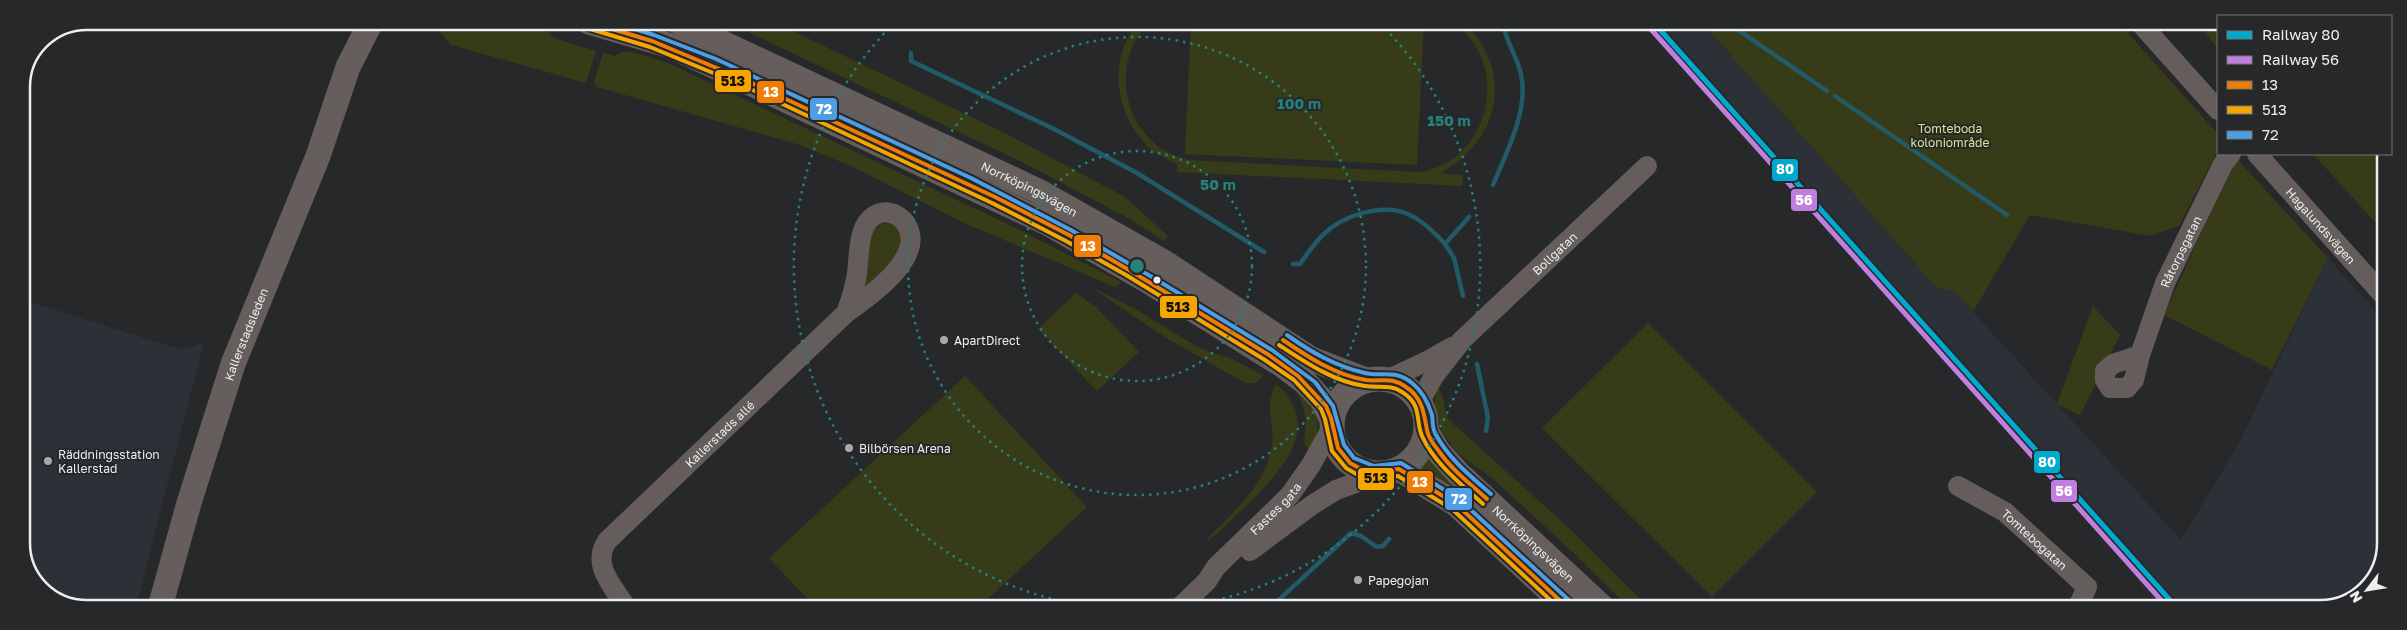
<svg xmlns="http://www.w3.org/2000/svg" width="2407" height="630" font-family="'Golos Text',sans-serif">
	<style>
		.built { fill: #2b3137 }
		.green { fill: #373b18 }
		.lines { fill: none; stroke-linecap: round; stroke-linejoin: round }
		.stream { stroke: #225b68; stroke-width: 4.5 }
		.minor { stroke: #655d5b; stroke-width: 20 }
		.major { stroke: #655e5c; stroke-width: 25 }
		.bus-1-casing { stroke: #26282a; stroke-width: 8 }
		.bus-2-casing { stroke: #26282a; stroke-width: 8 }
		.bus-3-casing { stroke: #26282a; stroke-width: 8 }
		.bus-1 { stroke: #ef7c04; stroke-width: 4 }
		.bus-2 { stroke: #f7a600; stroke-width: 4 }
		.bus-3 { stroke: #4d9ee5; stroke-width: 4 }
		.rail-1-casing { stroke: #26282a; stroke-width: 9 }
		.rail-2-casing { stroke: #26282a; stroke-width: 9 }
		.rail-1 { stroke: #00a9ce; stroke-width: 5 }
		.rail-2 { stroke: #c07fdc; stroke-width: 5 }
		.ring { fill: none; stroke: #25827b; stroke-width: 2.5; stroke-dasharray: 2.5 5 }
		.bus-dot { fill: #edeeef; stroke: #26282a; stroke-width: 2 }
		.poi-dot { fill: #a8a9aa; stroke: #26282a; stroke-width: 2 }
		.labels { text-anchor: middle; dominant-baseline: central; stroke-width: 4; stroke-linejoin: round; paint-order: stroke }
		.park-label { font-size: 12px; fill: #d9e68d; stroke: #26282a }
		.street-label { font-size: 12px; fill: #edeeef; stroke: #26282a }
		.poi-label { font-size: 12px; fill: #edeeef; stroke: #26282a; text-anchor: start }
		.rim { fill: none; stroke: #edeeef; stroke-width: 2.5 }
		.centre { fill: #25827b; stroke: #26282a; stroke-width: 2.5 }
		.ring-label { font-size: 15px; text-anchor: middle; font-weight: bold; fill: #25827b; stroke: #26282a; stroke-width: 4; stroke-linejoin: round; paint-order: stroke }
		.line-badge { stroke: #26282a; stroke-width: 2 }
		.badge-label { font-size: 14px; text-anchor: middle; font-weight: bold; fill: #fff }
		.pale-badge-label { font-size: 14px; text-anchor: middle; font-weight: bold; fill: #111 }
	</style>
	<rect width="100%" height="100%" fill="#272829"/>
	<g class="built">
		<path d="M 1639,23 L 1702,23 L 1936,287 L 1954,291 L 2181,540 L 2239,443 L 2328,258 L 2385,322 L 2384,560 L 2360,595 L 2320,609 L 2162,609 Z"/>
		<path d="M 21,299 L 179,349 L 189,348 L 204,342 L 136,607 L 90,607 L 74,603 L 66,604 L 37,586 L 21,548 Z"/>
	</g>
	<g class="green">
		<path d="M 436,22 L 527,22 L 544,28 L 554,38 L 596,51 L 586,83 L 451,45 L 439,31 Z"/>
		<path d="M 727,22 L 774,22 L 1009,135 L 1125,197 L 1168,236 L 1164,241 L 1126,217 L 1028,165 Z"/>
		<path d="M 1139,22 L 1149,22 C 1115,57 1119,116 1158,146 C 1167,153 1179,157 1189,160 L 1416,172 C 1489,166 1513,64 1454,23 L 1465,23 C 1514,73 1501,140 1440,173 L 1463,175 L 1462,186 L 1177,172 L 1177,164 C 1169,160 1160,156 1153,151 C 1116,120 1105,60 1139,22 Z"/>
		<path d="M 1191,22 L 1424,23 L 1417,165 L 1185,154 Z"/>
		<path d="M 1702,23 L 2119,23 L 2218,134 L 2218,150 L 2179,226 L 2150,236 L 2030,215 L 1973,312 L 1954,291 L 1936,287 Z"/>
		<path d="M 2196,23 L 2218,23 L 2218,48 Z"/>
		<path d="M 624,51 L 637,53 L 668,63 L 1016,228 L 1121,282 L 1117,288 L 964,223 L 853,167 L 800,145 L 597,87 L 594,81 L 603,53 L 615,56 Z"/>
		<path d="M 2313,154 L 2385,154 L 2385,233 Z"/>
		<path d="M 2239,161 L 2328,258 L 2272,370 L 2164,315 L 2229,171 Z"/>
		<path d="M 889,222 C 927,239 875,280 860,295 C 863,274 863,225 889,222 Z"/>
		<path d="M 1089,286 L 1132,307 L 1199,348 L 1232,359 L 1263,375 L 1256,383 L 1245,383 L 1165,337 Z"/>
		<path d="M 1076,293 L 1096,307 L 1139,352 L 1097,391 L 1038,329 Z"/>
		<path d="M 2093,306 L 2120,335 L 2080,415 L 2057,404 Z"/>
		<path d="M 1648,323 L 1817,492 L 1712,597 L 1542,428 Z"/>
		<path d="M 965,376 L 1087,507 L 979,607 L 815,607 L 769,558 Z"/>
		<path d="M 1276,384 C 1327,427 1277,476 1243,509 C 1232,519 1221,531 1209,540 L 1208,538 C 1234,511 1268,483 1272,444 C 1275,420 1263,408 1276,384 Z"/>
		<path d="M 1438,388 C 1445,397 1443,408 1448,419 L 1569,528 L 1649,608 L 1629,608 C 1586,564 1541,522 1495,481 C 1481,468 1463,461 1451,445 C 1439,430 1430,406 1438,388 Z"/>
		<path d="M 1296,391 L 1305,394 C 1319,420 1323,426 1310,454 L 1304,442 C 1308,423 1306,409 1296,391 Z"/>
		<path d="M 1429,455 L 1591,608 L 1581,608 L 1477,510 L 1436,477 L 1418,469 Z"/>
	</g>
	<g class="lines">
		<g class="stream">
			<path d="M 1728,23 L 1827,91"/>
			<path d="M 912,29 L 913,22"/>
			<path d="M 911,53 L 911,61 L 1054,129 L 1137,173 L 1264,252"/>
			<path d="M 1835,96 L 2007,215"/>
			<path d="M 1493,185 C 1507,151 1529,110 1521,74 C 1517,56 1505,40 1503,23"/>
			<path d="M 1293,264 L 1300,264 C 1307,254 1315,242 1324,234 C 1342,216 1377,205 1403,212 C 1420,218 1433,231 1445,244"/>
			<path d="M 1463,296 L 1454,258 L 1445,244 L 1469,217"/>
			<path d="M 1477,364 L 1488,418 L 1486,431"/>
			<path d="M 1270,608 L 1351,533 L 1361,536 L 1377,547 L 1383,546 L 1389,539"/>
		</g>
		<g class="minor">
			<path d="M 2140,23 L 2218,110"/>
			<path id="s1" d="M 2257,154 L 2385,297"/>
			<path id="s2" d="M 2140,355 L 2134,380 L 2127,388 L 2110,388 L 2105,380 L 2105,371 L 2113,364 L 2140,355 L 2165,283 L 2223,164 L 2231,154"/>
			<path d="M 1389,379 L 1429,360 L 1452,347"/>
			<path id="s3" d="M 1420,401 L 1434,376 L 1462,340 L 1647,166"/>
			<path id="s4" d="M 1958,486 L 2005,512 L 2087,587 L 2077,609"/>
			<path d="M 1250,551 L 1312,505 L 1336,490 L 1383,473"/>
			<path id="s5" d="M 626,607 C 613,586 591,565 607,541 L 846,313 C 866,299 901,274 909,249 C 919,218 879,196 864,228 C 858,241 859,259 857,273 C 855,287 851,300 846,313"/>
			<path id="s6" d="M 1179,608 L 1207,581 L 1216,567 L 1290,495 L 1311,465 L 1332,427"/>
		</g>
		<g class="major">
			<path d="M 589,22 L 671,46 L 1049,224 L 1146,280 L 1282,365 L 1306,383 L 1322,400 L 1332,420"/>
			<path id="s7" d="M 678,22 L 1038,191 L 1167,264 L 1311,359 L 1366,380"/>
			<circle cx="1379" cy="426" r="47"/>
			<path id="s8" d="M 1427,432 L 1438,451 L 1459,474 L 1603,608"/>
			<path d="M 1399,469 L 1456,504 L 1568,608"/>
			<path id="s9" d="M 160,607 L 189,503 L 233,364 L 318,156 L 348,67 L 371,22"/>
		</g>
		<defs>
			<g id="bus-1">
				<path d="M 589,22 L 652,41 L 743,79 L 995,197 L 1069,235 L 1129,270 L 1269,355 L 1298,376 L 1326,406 L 1331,418 L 1338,448 L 1350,463 L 1361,469 L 1373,472 L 1399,469 L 1456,504 L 1568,608"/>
				<path d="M 1283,340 C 1308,357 1335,375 1366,380 C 1382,382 1391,376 1406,387 C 1422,397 1424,413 1427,430 C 1428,437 1434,445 1438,450 C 1451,469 1470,484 1487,499"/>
			</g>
			<g id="bus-2">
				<path d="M 587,28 L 650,47 L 740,84 L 992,203 L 1066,241 L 1126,275 L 1265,360 L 1294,380 L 1321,409 L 1325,419 L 1332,451 L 1346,468 L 1358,475 L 1372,479 L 1398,476 L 1452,509 L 1559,608"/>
				<path d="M 1279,345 C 1305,362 1334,382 1365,386 C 1379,388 1390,384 1402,392 C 1423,405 1415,420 1422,436 C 1434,463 1461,484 1483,504"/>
			</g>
			<g id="bus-3">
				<path d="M 612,22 L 654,35 L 716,59 L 971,178 L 1071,230 L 1152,277 L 1272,350 L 1315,382 L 1333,406 L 1344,445 L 1354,458 L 1374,466 L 1401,463 L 1459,499 L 1572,603"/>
				<path d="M 1287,335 C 1311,352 1335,366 1365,373 C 1382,377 1396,369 1412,383 C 1422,391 1428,402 1432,415 C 1433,421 1432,427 1435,433 C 1448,458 1470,476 1491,494"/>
			</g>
		</defs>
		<use href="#bus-1" class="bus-1-casing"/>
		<use href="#bus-2" class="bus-2-casing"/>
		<use href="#bus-3" class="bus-3-casing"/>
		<use href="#bus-1" class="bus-1"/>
		<use href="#bus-2" class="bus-2"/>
		<use href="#bus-3" class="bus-3"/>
		<defs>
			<path id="rail-1" d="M 1654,23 L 2178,609"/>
			<path id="rail-2" d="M 1649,27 L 2169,609"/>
		</defs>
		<use href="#rail-1" class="rail-1-casing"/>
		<use href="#rail-2" class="rail-2-casing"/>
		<use href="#rail-1" class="rail-1"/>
		<use href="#rail-2" class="rail-2"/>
	</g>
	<g class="ring">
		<circle cx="1137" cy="266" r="115"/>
		<circle cx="1137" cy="266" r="229"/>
		<path d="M1095 607A344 344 0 0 1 894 23M1380 23A344 344 0 0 1 1179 607"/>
	</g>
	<circle class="bus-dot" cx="1157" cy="280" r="4.5"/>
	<g class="poi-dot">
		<circle cx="944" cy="340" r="5"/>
		<circle cx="849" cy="448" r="5"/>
		<circle cx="48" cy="461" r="5"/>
		<circle cx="1358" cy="580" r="5"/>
	</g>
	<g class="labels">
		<g class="park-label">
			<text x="1950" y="128">Tomteboda<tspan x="1950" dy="14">koloniområde</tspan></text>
		</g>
		<g class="street-label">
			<text stroke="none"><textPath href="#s7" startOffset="389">Norrköpingsvägen</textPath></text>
			<text stroke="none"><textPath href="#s1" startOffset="96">Hagalundsvägen</textPath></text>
			<text stroke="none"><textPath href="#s3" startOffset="201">Bollgatan</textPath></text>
			<text stroke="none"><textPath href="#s2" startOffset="222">Råtorpsgatan</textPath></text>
			<text stroke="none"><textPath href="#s9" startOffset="286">Kallerstadsleden</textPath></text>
			<text stroke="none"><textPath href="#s5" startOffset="229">Kallerstads allé</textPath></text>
			<text stroke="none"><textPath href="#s6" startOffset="139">Fastes gata</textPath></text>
			<text stroke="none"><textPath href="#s4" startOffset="94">Tomtebogatan</textPath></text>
			<text stroke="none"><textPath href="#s8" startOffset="155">Norrköpingsvägen</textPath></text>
		</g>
		<g class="poi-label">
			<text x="954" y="340">ApartDirect</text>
			<text x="859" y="448">Bilbörsen Arena</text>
			<text x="58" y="454">Räddningsstation<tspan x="58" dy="14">Kallerstad</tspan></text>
			<text x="1368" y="580">Papegojan</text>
		</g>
	</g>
	<path d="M0 0H2407V630H0ZM87 30H2320A57 57 0 0 1 2377 87V543A57 57 0 0 1 2320 600H87A57 57 0 0 1 30 543V87A57 57 0 0 1 87 30Z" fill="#26282a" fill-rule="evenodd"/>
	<path class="rim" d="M87 30H2320A57 57 0 0 1 2377 87V543A57 57 0 0 1 2320 600H87A57 57 0 0 1 30 543V87A57 57 0 0 1 87 30Z"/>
	<circle cx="1137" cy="266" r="8" class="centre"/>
	<g class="ring-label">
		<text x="1299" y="109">100 m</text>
		<text x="1449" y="126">150 m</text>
		<text x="1218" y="190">50 m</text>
	</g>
	<g class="line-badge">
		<rect x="714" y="69" width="38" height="24" rx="5" fill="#f7a600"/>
		<rect x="756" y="80" width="29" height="24" rx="5" fill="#ef7c04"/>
		<rect x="809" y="97" width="29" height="24" rx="5" fill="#4d9ee5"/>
		<rect x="1771" y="158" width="28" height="24" rx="5" fill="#00a9ce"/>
		<rect x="1790" y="188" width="28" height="24" rx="5" fill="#c07fdc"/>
		<rect x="1073" y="234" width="29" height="24" rx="5" fill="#ef7c04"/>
		<rect x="1159" y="295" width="39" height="24" rx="5" fill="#f7a600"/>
		<rect x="2033" y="450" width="28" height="24" rx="5" fill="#00a9ce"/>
		<rect x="1357" y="467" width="38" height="24" rx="5" fill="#f7a600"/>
		<rect x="1406" y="470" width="28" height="24" rx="5" fill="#ef7c04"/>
		<rect x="2050" y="479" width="28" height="24" rx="5" fill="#c07fdc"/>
		<rect x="1444" y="487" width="29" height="24" rx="5" fill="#4d9ee5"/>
	</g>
	<g class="badge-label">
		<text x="771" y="97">13</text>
		<text x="824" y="114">72</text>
		<text x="1785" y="174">80</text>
		<text x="1804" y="205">56</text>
		<text x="1088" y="251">13</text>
		<text x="2047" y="467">80</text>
		<text x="1420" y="487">13</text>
		<text x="2064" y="496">56</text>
		<text x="1459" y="504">72</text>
	</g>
	<g class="pale-badge-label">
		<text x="733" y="86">513</text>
		<text x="1178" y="312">513</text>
		<text x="1376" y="483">513</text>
	</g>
	<rect x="2217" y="15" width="175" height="140" fill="#26282a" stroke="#767779"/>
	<rect x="2227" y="31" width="25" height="8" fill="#00a9ce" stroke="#767779"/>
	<text x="2262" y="40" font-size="15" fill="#edeeef">Railway 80</text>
	<rect x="2227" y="56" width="25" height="8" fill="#c07fdc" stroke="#767779"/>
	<text x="2262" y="65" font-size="15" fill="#edeeef">Railway 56</text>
	<rect x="2227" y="81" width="25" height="8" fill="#ef7c04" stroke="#767779"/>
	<text x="2262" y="90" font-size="15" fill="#edeeef">13</text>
	<rect x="2227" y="106" width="25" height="8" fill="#f7a600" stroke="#767779"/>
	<text x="2262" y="115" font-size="15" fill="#edeeef">513</text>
	<rect x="2227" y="131" width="25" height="8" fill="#4d9ee5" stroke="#767779"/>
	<text x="2262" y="140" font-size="15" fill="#edeeef">72</text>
	<g transform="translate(2367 590) rotate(239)" stroke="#26282a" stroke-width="4" paint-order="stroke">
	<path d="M0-4L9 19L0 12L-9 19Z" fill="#edeeef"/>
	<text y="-8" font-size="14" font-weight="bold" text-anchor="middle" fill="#edeeef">N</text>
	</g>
</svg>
